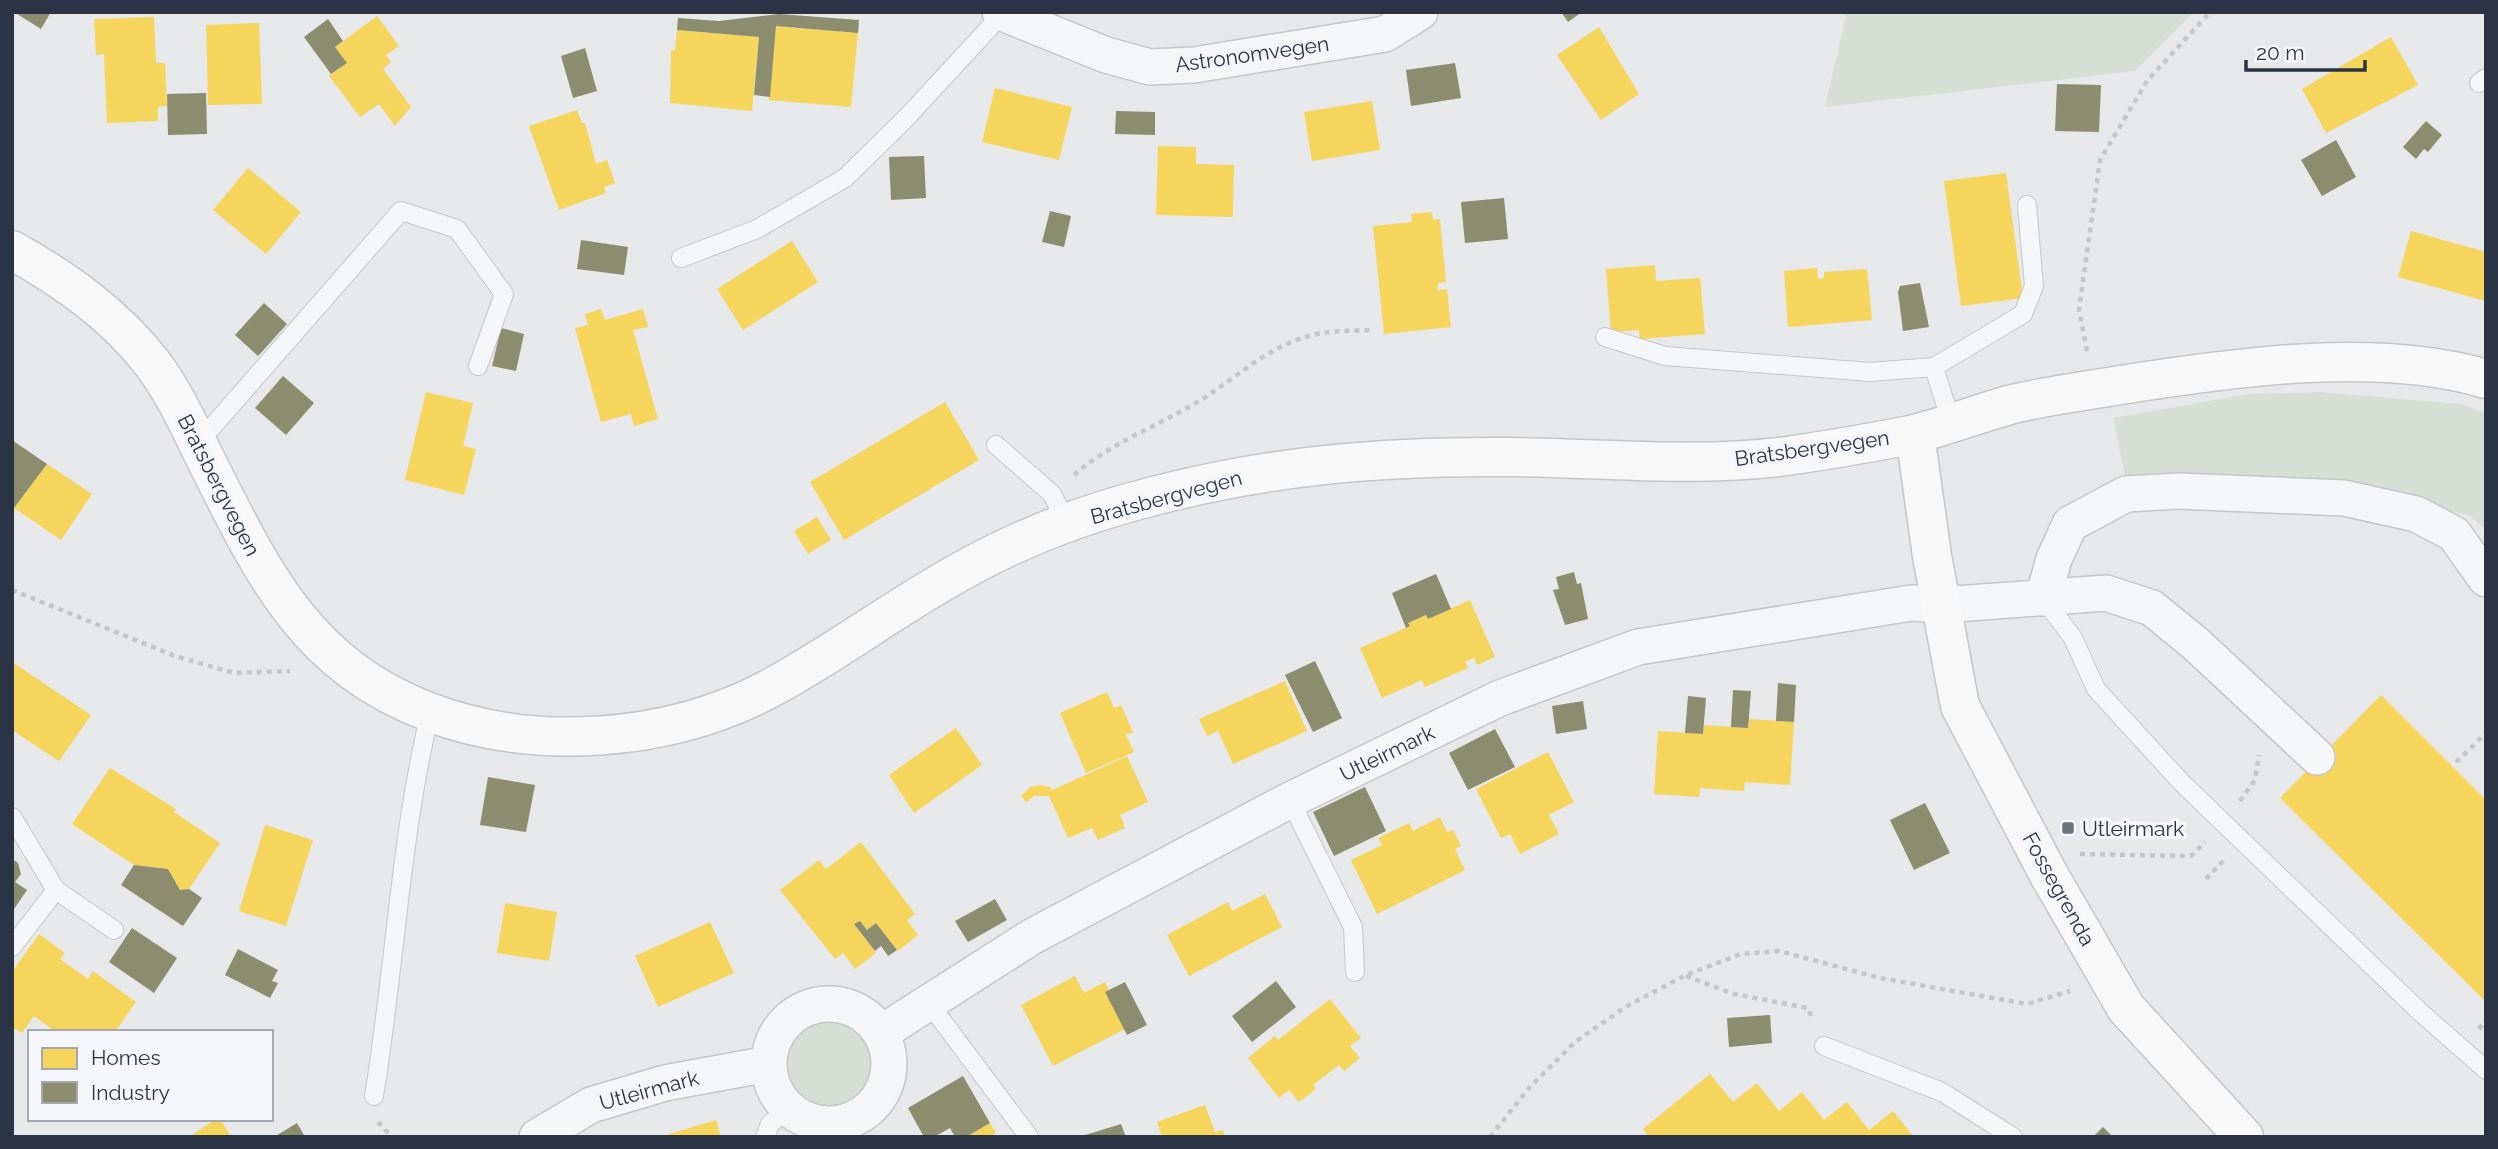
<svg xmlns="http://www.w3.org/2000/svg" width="2498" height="1149" font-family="Raleway,sans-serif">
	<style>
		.green { fill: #d6ded6 }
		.homes { fill: #f6d55c }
		.industry { fill: #8c8c6e }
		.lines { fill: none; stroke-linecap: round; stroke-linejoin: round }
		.lane-casing { stroke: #c4c6c8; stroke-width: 20 }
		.street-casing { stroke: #c4c6c8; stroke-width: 38 }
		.secondary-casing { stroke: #c4c6c8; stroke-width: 41 }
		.path { stroke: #c5c6ca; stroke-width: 4.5; stroke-dasharray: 5 5; stroke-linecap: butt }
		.lane { stroke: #f5f6f7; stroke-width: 18 }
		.street { stroke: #f5f6f7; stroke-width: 35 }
		.secondary { stroke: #f8f8f8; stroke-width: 38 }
		.poi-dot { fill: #6c737f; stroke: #f4f6f9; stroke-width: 2.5 }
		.labels { text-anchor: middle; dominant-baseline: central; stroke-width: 7; stroke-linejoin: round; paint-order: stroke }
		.street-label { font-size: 21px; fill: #2b3445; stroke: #f4f6f9 }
		.poi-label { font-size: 21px; fill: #2b3445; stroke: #f4f6f9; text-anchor: start }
	</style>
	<rect width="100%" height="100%" fill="#e6e8ea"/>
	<g class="green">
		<path d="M 1847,12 L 2194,12 L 2135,71 L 1825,107 Z"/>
		<path d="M 2319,392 L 2460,404 L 2486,413 L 2486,530 L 2469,515 L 2319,485 L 2126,479 L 2113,418 L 2249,394 Z"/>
		<circle cx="830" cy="1065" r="45"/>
	</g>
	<g class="homes">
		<path d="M 377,16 L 399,46 L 386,55 L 391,62 L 383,69 L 411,107 L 395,126 L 379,104 L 360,117 L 329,76 L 347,63 L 335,47 Z"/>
		<path d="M 154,17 L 156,63 L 165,63 L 167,106 L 158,107 L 158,121 L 107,123 L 104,54 L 96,55 L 94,19 Z"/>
		<path d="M 259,23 L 262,104 L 208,105 L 206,25 Z"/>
		<path d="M 776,26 L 858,33 L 851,107 L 769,100 Z"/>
		<path d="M 1599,27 L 1639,94 L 1601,120 L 1557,55 Z"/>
		<path d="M 677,30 L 759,37 L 752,111 L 670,103 L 671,50 L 675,50 Z"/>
		<path d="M 2391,37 L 2418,85 L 2326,133 L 2302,89 Z"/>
		<path d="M 995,88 L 1072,107 L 1059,160 L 982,142 Z"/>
		<path d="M 1372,101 L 1380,150 L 1312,161 L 1304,112 Z"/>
		<path d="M 577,110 L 582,123 L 585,123 L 596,164 L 607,160 L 615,183 L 604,187 L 606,193 L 559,210 L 529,126 Z"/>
		<path d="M 1158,146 L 1196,147 L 1196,164 L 1234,165 L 1233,217 L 1156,215 Z"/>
		<path d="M 248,168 L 301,212 L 266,254 L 213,210 Z"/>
		<path d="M 2006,173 L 2023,298 L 1961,306 L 1944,181 Z"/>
		<path d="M 1432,212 L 1433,220 L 1440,219 L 1446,282 L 1438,283 L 1438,290 L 1447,289 L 1451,327 L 1384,334 L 1373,226 L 1412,222 L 1411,214 Z"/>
		<path d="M 2411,231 L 2486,252 L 2486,301 L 2398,277 Z"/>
		<path d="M 792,241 L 818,282 L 743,330 L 717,289 Z"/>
		<path d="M 1655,265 L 1656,281 L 1700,278 L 1705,334 L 1640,339 L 1639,330 L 1611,332 L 1606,269 Z"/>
		<path d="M 1817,268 L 1818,279 L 1824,278 L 1824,272 L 1867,269 L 1872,320 L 1788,327 L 1784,271 Z"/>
		<path d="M 601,309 L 605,320 L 643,309 L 648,327 L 633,330 L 658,419 L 634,426 L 631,414 L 601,422 L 575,328 L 588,325 L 585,314 Z"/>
		<path d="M 426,392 L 473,403 L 463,446 L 476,449 L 464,495 L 405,480 Z"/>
		<path d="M 945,402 L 979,460 L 844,540 L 810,482 Z"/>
		<path d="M 47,464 L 92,494 L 61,540 L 14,508 Z"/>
		<path d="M 817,517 L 831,540 L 808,554 L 794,531 Z"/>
		<path d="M 1470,600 L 1495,657 L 1477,665 L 1474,658 L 1465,662 L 1468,668 L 1425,687 L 1422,680 L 1382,698 L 1360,648 L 1410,626 L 1408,623 L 1426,615 L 1428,619 Z"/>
		<path d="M 12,662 L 91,715 L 59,761 L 12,730 Z"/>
		<path d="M 1285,681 L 1307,731 L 1233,764 L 1218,731 L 1207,736 L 1199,719 Z"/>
		<path d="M 1107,692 L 1114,708 L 1121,705 L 1133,732 L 1126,735 L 1134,752 L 1086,773 L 1060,713 Z"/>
		<path d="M 2381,695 L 2486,800 L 2486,1002 L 2280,798 Z"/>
		<path d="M 1749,719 L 1794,722 L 1790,785 L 1745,782 L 1744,791 L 1700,788 L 1699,797 L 1654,794 L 1658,731 L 1703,734 L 1704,725 L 1748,728 Z"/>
		<path d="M 956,728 L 982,765 L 914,813 L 889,775 Z"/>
		<path d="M 1548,752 L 1574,802 L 1549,815 L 1559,834 L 1520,854 L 1510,834 L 1501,838 L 1476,789 Z"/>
		<path d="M 1127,756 L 1148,802 L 1120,815 L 1125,828 L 1098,840 L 1092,828 L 1068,838 L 1049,796 L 1034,796 L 1026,802 L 1021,796 L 1030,787 L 1041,785 L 1052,788 L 1050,791 Z"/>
		<path d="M 110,768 L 176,809 L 174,812 L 220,843 L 189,889 L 180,890 L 168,869 L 134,865 L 72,824 Z"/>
		<path d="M 1440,817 L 1447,832 L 1453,830 L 1461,846 L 1455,849 L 1465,870 L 1377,914 L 1351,860 L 1382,845 L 1378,838 L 1409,823 L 1413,831 Z"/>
		<path d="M 265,825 L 313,840 L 286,926 L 239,911 Z"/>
		<path d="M 861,842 L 915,914 L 907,920 L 918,935 L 898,951 L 876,923 L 867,930 L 860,921 L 854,924 L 876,953 L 855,969 L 843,953 L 835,959 L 780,890 L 819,860 L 826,869 Z"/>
		<path d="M 1265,894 L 1282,927 L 1189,976 L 1167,935 L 1228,902 L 1232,911 Z"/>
		<path d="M 505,903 L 557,912 L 549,961 L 497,953 Z"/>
		<path d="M 710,922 L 734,973 L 658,1007 L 635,956 Z"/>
		<path d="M 39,934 L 65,953 L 60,959 L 88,979 L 93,971 L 136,1002 L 115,1032 L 56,1032 L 34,1016 L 22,1033 L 12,1027 L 12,972 Z"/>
		<path d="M 1075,976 L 1084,993 L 1105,982 L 1109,990 L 1105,992 L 1125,1029 L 1053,1066 L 1021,1005 Z"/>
		<path d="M 1330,999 L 1361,1038 L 1350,1046 L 1360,1058 L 1344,1071 L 1339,1065 L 1313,1085 L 1316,1089 L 1299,1102 L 1289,1090 L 1279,1098 L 1248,1058 L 1275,1036 L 1278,1040 Z"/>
		<path d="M 1710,1074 L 1733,1102 L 1757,1083 L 1779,1111 L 1802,1092 L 1824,1120 L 1847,1102 L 1869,1130 L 1893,1111 L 1914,1137 L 1649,1137 L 1643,1129 Z"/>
		<path d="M 1205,1105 L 1215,1132 L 1223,1130 L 1225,1137 L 1162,1137 L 1157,1122 Z"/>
		<path d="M 216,1119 L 220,1119 L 231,1137 L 189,1137 Z"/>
		<path d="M 716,1120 L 721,1137 L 664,1137 L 663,1136 Z"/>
		<path d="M 990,1123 L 996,1133 L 990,1137 L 966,1137 Z"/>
	</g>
	<g class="industry">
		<path d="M 14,12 L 51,12 L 41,29 Z"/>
		<path d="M 1561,12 L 1582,12 L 1568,22 Z"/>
		<path d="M 779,14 L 859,20 L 858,33 L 776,26 L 770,97 L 754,95 L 759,37 L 677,30 L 678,18 L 719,21 Z"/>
		<path d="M 328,19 L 343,41 L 335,47 L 347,63 L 331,74 L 304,37 Z"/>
		<path d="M 585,48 L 597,91 L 573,98 L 561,56 Z"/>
		<path d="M 1455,63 L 1461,98 L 1411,106 L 1406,70 Z"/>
		<path d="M 2057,84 L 2101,85 L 2099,132 L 2055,131 Z"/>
		<path d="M 206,93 L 207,134 L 168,135 L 167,94 Z"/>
		<path d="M 1116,111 L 1155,112 L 1155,135 L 1115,134 Z"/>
		<path d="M 2426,121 L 2442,135 L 2428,152 L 2424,149 L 2416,159 L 2403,147 Z"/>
		<path d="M 2336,140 L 2356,177 L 2322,196 L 2301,160 Z"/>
		<path d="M 924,156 L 926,198 L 891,200 L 889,157 Z"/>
		<path d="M 1504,198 L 1508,239 L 1465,243 L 1461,202 Z"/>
		<path d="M 1050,211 L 1071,216 L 1064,247 L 1042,242 Z"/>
		<path d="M 581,240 L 628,247 L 624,275 L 577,269 Z"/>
		<path d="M 1920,283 L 1929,327 L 1903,331 L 1898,292 L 1900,286 Z"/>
		<path d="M 264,303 L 287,324 L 258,356 L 235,335 Z"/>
		<path d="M 501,328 L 524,334 L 516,371 L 492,366 Z"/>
		<path d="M 283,376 L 314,403 L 286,435 L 255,408 Z"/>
		<path d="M 12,440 L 47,464 L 14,508 L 12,507 Z"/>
		<path d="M 1574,572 L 1577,584 L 1581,583 L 1588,619 L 1565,625 L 1553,590 L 1559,589 L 1556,577 Z"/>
		<path d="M 1436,574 L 1451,609 L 1428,619 L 1426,615 L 1408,623 L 1410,626 L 1406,628 L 1392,593 Z"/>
		<path d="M 1315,661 L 1342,718 L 1313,732 L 1285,675 Z"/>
		<path d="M 1778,683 L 1796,685 L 1794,722 L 1776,721 Z"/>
		<path d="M 1733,690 L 1751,691 L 1748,728 L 1731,727 Z"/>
		<path d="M 1688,696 L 1706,698 L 1703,734 L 1685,733 Z"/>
		<path d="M 1583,701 L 1587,729 L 1556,734 L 1552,706 Z"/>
		<path d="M 1495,729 L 1515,767 L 1468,790 L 1449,753 Z"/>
		<path d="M 488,777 L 535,785 L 526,832 L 480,825 Z"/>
		<path d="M 1365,787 L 1386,831 L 1334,856 L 1313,812 Z"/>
		<path d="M 1925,803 L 1950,853 L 1914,870 L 1890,820 Z"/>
		<path d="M 12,859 L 18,863 L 21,874 L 15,882 L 27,890 L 12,912 Z"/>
		<path d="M 134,865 L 168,869 L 180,890 L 189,889 L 202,898 L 183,926 L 121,885 Z"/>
		<path d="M 995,899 L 1007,920 L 968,942 L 955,921 Z"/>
		<path d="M 860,921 L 867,930 L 876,923 L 897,950 L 888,956 L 881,946 L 875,951 L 854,924 Z"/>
		<path d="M 132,928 L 177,958 L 154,993 L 109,962 Z"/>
		<path d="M 238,949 L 278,970 L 272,981 L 278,983 L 270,998 L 225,975 Z"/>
		<path d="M 1276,981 L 1296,1007 L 1252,1042 L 1232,1016 Z"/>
		<path d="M 1125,982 L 1147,1025 L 1127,1035 L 1105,992 Z"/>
		<path d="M 1770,1015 L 1772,1043 L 1729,1047 L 1727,1018 Z"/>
		<path d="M 963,1076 L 990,1123 L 966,1137 L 955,1137 L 950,1128 L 934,1137 L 924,1137 L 908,1108 Z"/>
		<path d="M 297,1123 L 305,1137 L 274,1137 Z"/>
		<path d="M 1121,1124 L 1126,1137 L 1082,1137 L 1082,1136 Z"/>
		<path d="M 2103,1127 L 2113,1137 L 2093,1137 Z"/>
	</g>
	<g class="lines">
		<defs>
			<g id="lane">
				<path d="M 2479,83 L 2486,78"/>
				<path d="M 681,258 L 757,229 L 845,178 L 907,117 L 1004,12"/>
				<path d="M 1605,337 L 1665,356 L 1870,372 L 1934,367 L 1951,422"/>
				<path d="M 1934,367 L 2023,314 L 2034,286 L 2027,205"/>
				<path d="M 198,443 L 401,211 L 457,229 L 504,294 L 478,366"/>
				<path d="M 996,445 L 1052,494 L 1067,524"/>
				<path d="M 2043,598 L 2073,638 L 2096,689 L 2182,783 L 2418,1010 L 2486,1070"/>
				<path d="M 1290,800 L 1353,927 L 1355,972"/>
				<path d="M 12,817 L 56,890 L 114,930"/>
				<path d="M 12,947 L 56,890"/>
				<path d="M 928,1002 L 1029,1137"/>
				<path d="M 1824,1046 L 1942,1092 L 2013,1137"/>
				<path d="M 374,1096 C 395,968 400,838 430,713"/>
				<path d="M 765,1137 L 770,1124 L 787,1109"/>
			</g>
			<g id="street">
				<path d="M 1000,12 L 1106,55 L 1150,67 L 1194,65 L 1385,34 L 1420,12"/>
				<path d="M 2043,598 L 2054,559 L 2070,524 L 2126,494 L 2178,491 L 2344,498 L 2416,514 L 2454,534 L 2486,579"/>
				<circle cx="829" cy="1064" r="60"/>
				<path d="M 881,1033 L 1033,936 L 1290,800 L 1500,698 L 1638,647 L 1911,603 L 1941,605 L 2106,593 L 2152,608 L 2196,644 L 2317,757"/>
				<path d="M 537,1137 L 591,1105 L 665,1083 L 768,1064"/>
			</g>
			<g id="secondary">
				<path d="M 12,250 C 65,280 114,314 152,363 C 177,396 193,435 212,472 C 266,580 310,667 429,712 C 534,752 667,742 767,690 C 837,653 899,604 969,567 C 1025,536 1088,513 1150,497 C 1272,465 1383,456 1509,457 C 1600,458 1696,468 1787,456 C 1828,450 1870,443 1910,435 C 1946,427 1981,412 2017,403 C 2053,395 2090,390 2127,384 C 2236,367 2378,347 2486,379"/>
				<path d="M 1915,434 L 1932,556 L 1960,706 L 2049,875 L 2126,1008 L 2244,1137"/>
			</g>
		</defs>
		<use href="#lane" class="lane-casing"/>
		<use href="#street" class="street-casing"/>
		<use href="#secondary" class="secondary-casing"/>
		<g class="path">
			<path d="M 2087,351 L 2079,310 L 2100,160 L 2147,81 L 2210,12"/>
			<path d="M 1074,475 C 1108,445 1150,429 1189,407 C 1229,385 1263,348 1309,336 C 1330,330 1351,331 1373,330"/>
			<path d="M 12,590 L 175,656 L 234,673 L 290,671"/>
			<path d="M 2456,762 L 2486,733"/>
			<path d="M 2240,801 L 2255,780 L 2259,755"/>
			<path d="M 2080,854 L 2191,856 L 2205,842"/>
			<path d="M 2206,879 L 2223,861"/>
			<path d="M 1686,976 L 1734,994 L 1808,1008 L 1812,1019"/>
			<path d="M 2479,1029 L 2486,1020"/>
			<path d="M 378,1122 L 392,1137"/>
			<path d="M 1490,1137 L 1529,1088 L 1575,1042 L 1627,1006 L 1686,975 L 1741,954 L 1779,951 L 1880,978 L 2027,1004 L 2070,991"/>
		</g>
		<use href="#lane" class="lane"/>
		<use href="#street" class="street"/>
		<use href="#secondary" class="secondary"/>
	</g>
	<rect class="poi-dot" x="2061" y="821" width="14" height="14" rx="3.5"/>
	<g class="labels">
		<g class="street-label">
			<text transform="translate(1252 54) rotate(-8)">Astronomvegen</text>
			<text transform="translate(1812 448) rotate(-8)">Bratsbergvegen</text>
			<text transform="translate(219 485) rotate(63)">Bratsbergvegen</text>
			<text transform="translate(1166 497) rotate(-15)">Bratsbergvegen</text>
			<text transform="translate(1387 753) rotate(-26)">Utleirmark</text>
			<text transform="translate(2059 889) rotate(61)">Fossegrenda</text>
			<text transform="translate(649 1090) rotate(-15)">Utleirmark</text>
		</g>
		<g class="poi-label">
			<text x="2082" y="828">Utleirmark</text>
		</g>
	</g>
	<rect width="2498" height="1149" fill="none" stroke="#2b3445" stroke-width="28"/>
	<rect x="28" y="1030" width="245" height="91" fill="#f4f6f9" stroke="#a4a8b1" stroke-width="2"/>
	<rect x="42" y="1048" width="35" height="21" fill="#f6d55c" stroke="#a4a8b1" stroke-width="2"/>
	<text x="91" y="1065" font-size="21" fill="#2b3445">Homes</text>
	<rect x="42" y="1082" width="35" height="21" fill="#8c8c6e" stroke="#a4a8b1" stroke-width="2"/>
	<text x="91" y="1100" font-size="21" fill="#2b3445">Industry</text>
	<path d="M2246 60v10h119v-10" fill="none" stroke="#2b3445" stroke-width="3.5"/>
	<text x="2256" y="60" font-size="21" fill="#2b3445" stroke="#f4f6f9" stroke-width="5" paint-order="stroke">20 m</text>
</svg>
